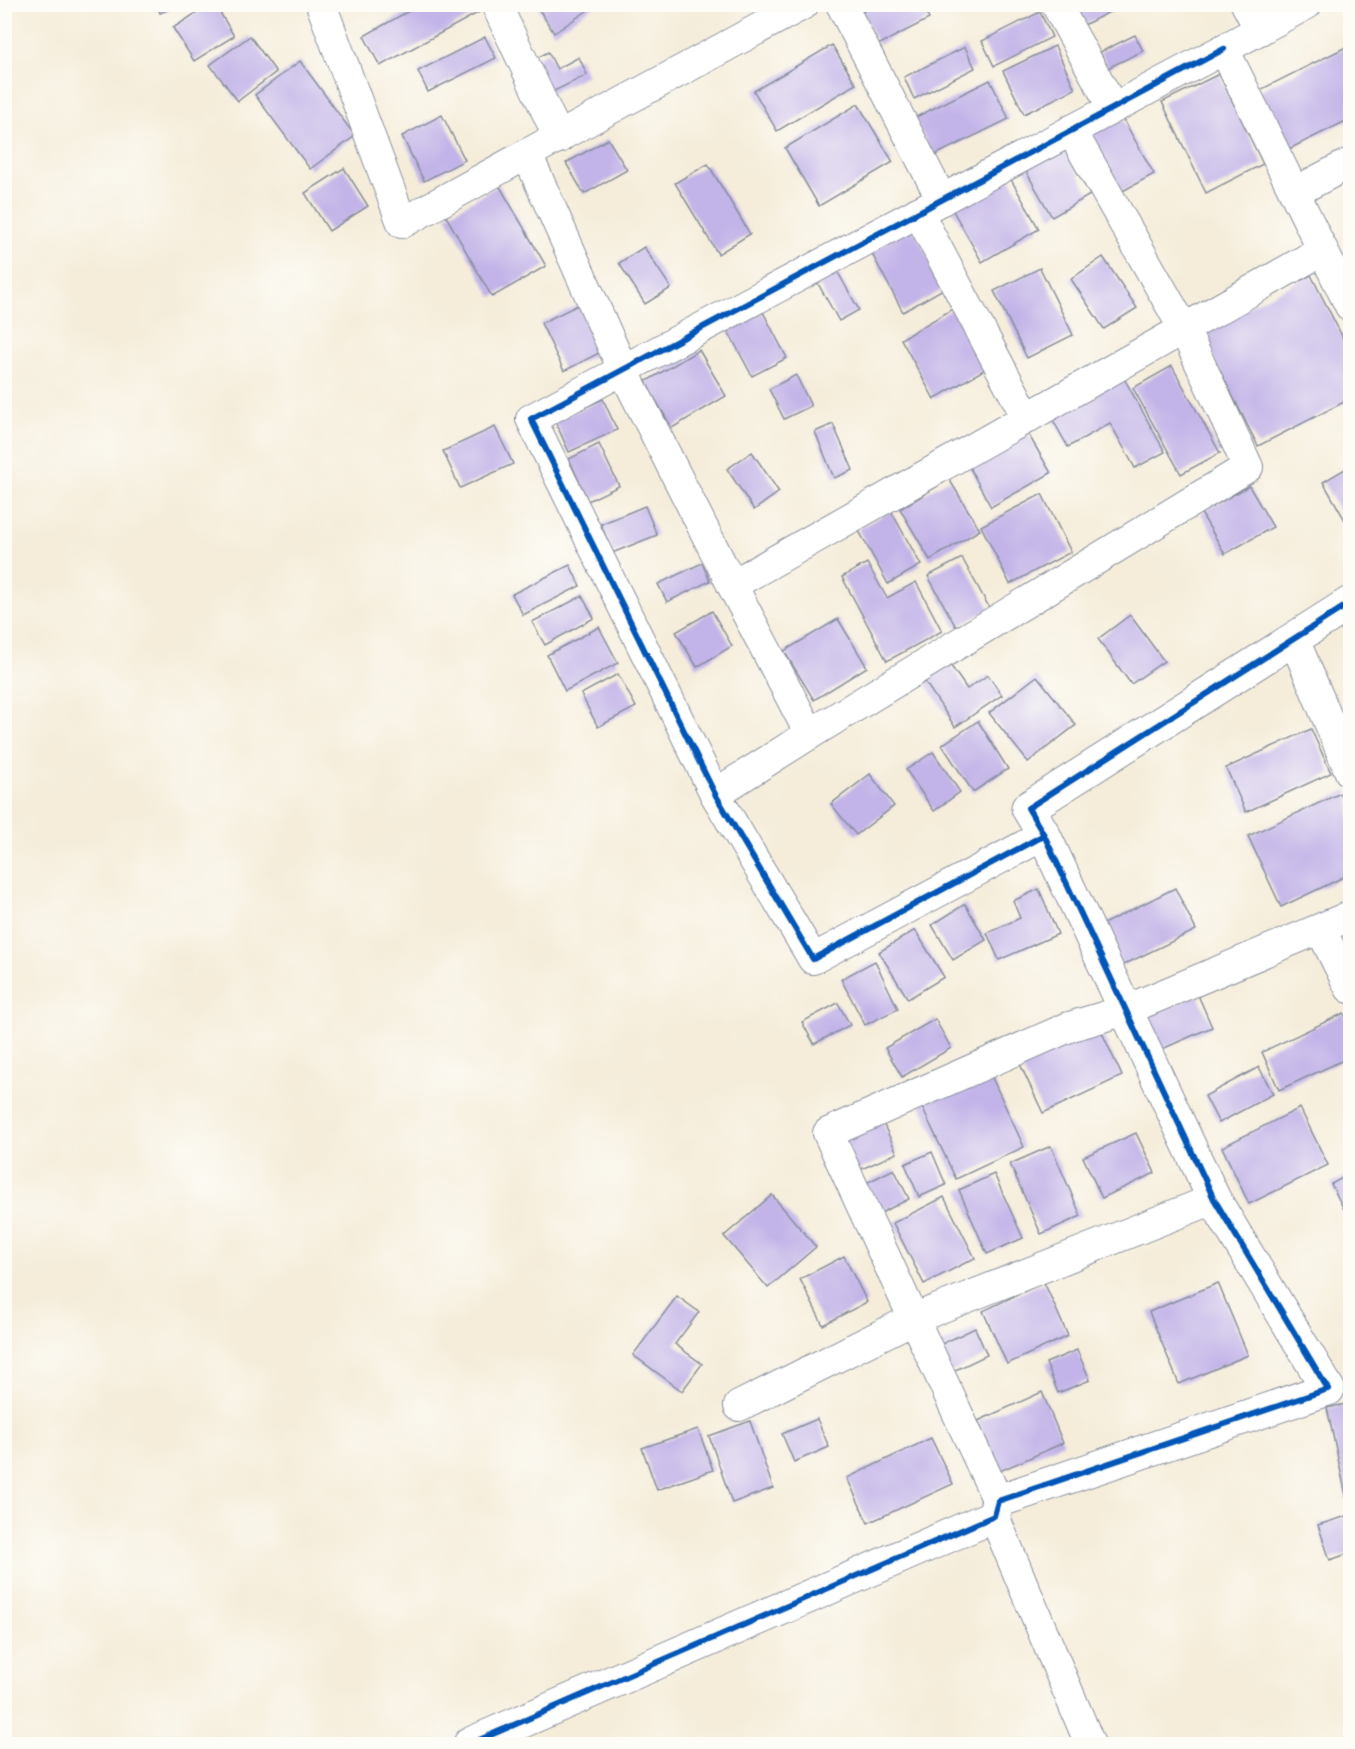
<svg xmlns="http://www.w3.org/2000/svg" width="1355" height="1749" font-family="Sriracha,sans-serif">
	<style>
		.building { fill: #c2b4e8 }
		.lines { fill: none; stroke-linecap: round; stroke-linejoin: round }
		.minor-casing { stroke: #888e9c; stroke-width: 32 }
		.tertiary-casing { stroke: #888e9c; stroke-width: 35 }
		.minor { stroke: #fff; stroke-width: 30 }
		.tertiary { stroke: #fff; stroke-width: 33 }
		.cycleway-casing { stroke: #fdfcf7; stroke-width: 10 }
		.cycleway { stroke: #0057b8; stroke-width: 6 }
	</style>
	<rect width="100%" height="100%" fill="#fdfcf7"/>
	<filter id="ink" filterUnits="userSpaceOnUse"><feTurbulence type="fractalNoise" baseFrequency=".0167" numOctaves="2"/><feDisplacementMap in="SourceGraphic" scale="12" xChannelSelector="R" yChannelSelector="G"/><feConvolveMatrix kernelMatrix="1 2 1 2 8 2 1 2 1" color-interpolation-filters="sRGB"/></filter>
	<filter id="wash" filterUnits="userSpaceOnUse"><feTurbulence type="fractalNoise" baseFrequency=".008" numOctaves="4" result="noise"/><feDisplacementMap in="SourceGraphic" scale="24" xChannelSelector="R" yChannelSelector="G"/><feGaussianBlur stdDeviation="1.35" result="paint"/><feColorMatrix in="noise" values="0 0 0 0 0 0 0 0 0 0 0 0 0 0 0 0 0 1.4 0 .05"/><feComposite in="paint" operator="in"/></filter>
	<g filter="url(#wash)">
		<rect width="100%" height="100%" fill="#f5edda"/>
		<g id="blocks">
			<g class="building">
				<path d="M 157,4 L 180,4 L 180,5 L 160,13 Z"/>
				<path d="M 210,4 L 215,4 L 234,36 L 194,61 L 173,28 Z"/>
				<path d="M 421,4 L 494,4 L 380,66 L 364,36 Z"/>
				<path d="M 542,4 L 597,4 L 554,33 L 538,8 Z"/>
				<path d="M 878,4 L 922,4 L 929,19 L 878,45 L 862,12 Z"/>
				<path d="M 1077,4 L 1125,4 L 1084,25 L 1075,6 Z"/>
				<path d="M 1040,12 L 1052,37 L 994,66 L 982,41 Z"/>
				<path d="M 1135,35 L 1143,51 L 1108,68 L 1100,52 Z"/>
				<path d="M 250,36 L 276,72 L 238,101 L 210,65 Z"/>
				<path d="M 485,37 L 496,58 L 428,92 L 418,71 Z"/>
				<path d="M 832,45 L 856,84 L 777,131 L 754,91 Z"/>
				<path d="M 1350,45 L 1350,119 L 1285,151 L 1256,92 Z"/>
				<path d="M 1055,46 L 1075,89 L 1024,114 L 1003,71 Z"/>
				<path d="M 965,47 L 975,68 L 914,99 L 904,77 Z"/>
				<path d="M 548,52 L 557,69 L 579,57 L 587,75 L 546,95 L 529,62 Z"/>
				<path d="M 300,61 L 355,136 L 310,169 L 255,95 Z"/>
				<path d="M 1219,74 L 1263,164 L 1206,193 L 1162,102 Z"/>
				<path d="M 990,80 L 1009,119 L 933,156 L 914,118 Z"/>
				<path d="M 858,104 L 893,162 L 819,206 L 785,148 Z"/>
				<path d="M 442,115 L 465,160 L 424,181 L 402,136 Z"/>
				<path d="M 1122,117 L 1154,174 L 1121,192 L 1090,135 Z"/>
				<path d="M 608,139 L 627,170 L 584,194 L 566,163 Z"/>
				<path d="M 1062,144 L 1090,195 L 1052,217 L 1023,166 Z"/>
				<path d="M 708,164 L 750,234 L 718,254 L 675,183 Z"/>
				<path d="M 344,168 L 368,206 L 329,231 L 305,193 Z"/>
				<path d="M 1009,176 L 1039,229 L 982,262 L 952,209 Z"/>
				<path d="M 499,185 L 546,266 L 492,297 L 446,216 Z"/>
				<path d="M 912,226 L 945,288 L 903,312 L 870,250 Z"/>
				<path d="M 644,247 L 671,288 L 645,304 L 619,263 Z"/>
				<path d="M 1103,257 L 1137,308 L 1104,329 L 1071,279 Z"/>
				<path d="M 1040,268 L 1073,335 L 1027,358 L 994,291 Z"/>
				<path d="M 836,269 L 859,310 L 839,321 L 816,280 Z"/>
				<path d="M 1311,275 L 1350,352 L 1350,399 L 1258,446 L 1200,331 Z"/>
				<path d="M 580,304 L 603,351 L 564,371 L 541,323 Z"/>
				<path d="M 956,307 L 989,367 L 934,399 L 901,339 Z"/>
				<path d="M 763,312 L 787,358 L 752,376 L 728,331 Z"/>
				<path d="M 699,350 L 726,396 L 672,428 L 645,382 Z"/>
				<path d="M 1172,366 L 1220,453 L 1181,474 L 1133,388 Z"/>
				<path d="M 1121,373 L 1165,452 L 1135,468 L 1110,423 L 1068,447 L 1049,413 Z"/>
				<path d="M 796,375 L 811,406 L 784,419 L 769,389 Z"/>
				<path d="M 603,399 L 617,430 L 569,452 L 555,421 Z"/>
				<path d="M 833,424 L 853,470 L 834,478 L 815,432 Z"/>
				<path d="M 495,427 L 513,464 L 460,488 L 443,451 Z"/>
				<path d="M 1027,432 L 1051,473 L 991,507 L 968,465 Z"/>
				<path d="M 599,444 L 619,486 L 588,501 L 569,459 Z"/>
				<path d="M 752,452 L 779,492 L 754,510 L 727,469 Z"/>
				<path d="M 1350,466 L 1350,526 L 1349,527 L 1323,482 Z"/>
				<path d="M 949,479 L 980,530 L 930,560 L 900,509 Z"/>
				<path d="M 1249,486 L 1273,527 L 1225,554 L 1201,513 Z"/>
				<path d="M 1042,494 L 1071,552 L 1010,584 L 981,526 Z"/>
				<path d="M 645,506 L 657,535 L 612,553 L 601,524 Z"/>
				<path d="M 891,511 L 921,565 L 888,584 L 858,529 Z"/>
				<path d="M 962,558 L 990,609 L 956,627 L 928,576 Z"/>
				<path d="M 702,563 L 710,581 L 667,602 L 658,584 Z"/>
				<path d="M 867,563 L 887,598 L 916,582 L 942,631 L 887,661 L 842,577 Z"/>
				<path d="M 570,565 L 580,586 L 523,615 L 512,594 Z"/>
				<path d="M 582,596 L 594,618 L 545,645 L 532,622 Z"/>
				<path d="M 712,611 L 732,646 L 697,667 L 676,632 Z"/>
				<path d="M 1130,615 L 1164,661 L 1131,684 L 1098,639 Z"/>
				<path d="M 838,619 L 867,667 L 814,700 L 784,651 Z"/>
				<path d="M 599,627 L 618,663 L 565,691 L 547,655 Z"/>
				<path d="M 946,659 L 967,689 L 988,675 L 1002,695 L 955,727 L 921,676 Z"/>
				<path d="M 618,674 L 636,707 L 598,727 L 581,694 Z"/>
				<path d="M 1037,676 L 1076,725 L 1028,762 L 989,713 Z"/>
				<path d="M 978,721 L 1008,769 L 973,792 L 942,745 Z"/>
				<path d="M 1311,729 L 1331,773 L 1246,812 L 1226,768 Z"/>
				<path d="M 933,752 L 960,792 L 934,811 L 906,770 Z"/>
				<path d="M 870,774 L 894,806 L 856,835 L 831,804 Z"/>
				<path d="M 1347,790 L 1350,797 L 1350,874 L 1281,907 L 1248,836 Z"/>
				<path d="M 1175,888 L 1196,930 L 1121,966 L 1101,925 Z"/>
				<path d="M 1039,889 L 1058,934 L 999,960 L 987,933 L 1020,918 L 1013,901 Z"/>
				<path d="M 965,904 L 986,940 L 953,960 L 932,925 Z"/>
				<path d="M 915,930 L 944,977 L 908,999 L 879,952 Z"/>
				<path d="M 875,961 L 898,1009 L 865,1025 L 841,979 Z"/>
				<path d="M 1198,995 L 1212,1027 L 1160,1050 L 1146,1018 Z"/>
				<path d="M 838,1003 L 850,1025 L 814,1044 L 802,1022 Z"/>
				<path d="M 1344,1013 L 1350,1026 L 1350,1057 L 1279,1090 L 1262,1052 Z"/>
				<path d="M 935,1019 L 951,1048 L 902,1077 L 885,1048 Z"/>
				<path d="M 1098,1024 L 1122,1076 L 1043,1113 L 1019,1062 Z"/>
				<path d="M 1259,1067 L 1273,1094 L 1219,1123 L 1205,1096 Z"/>
				<path d="M 989,1071 L 1024,1147 L 956,1179 L 920,1103 Z"/>
				<path d="M 1300,1108 L 1328,1165 L 1249,1204 L 1222,1147 Z"/>
				<path d="M 881,1119 L 897,1153 L 855,1172 L 840,1138 Z"/>
				<path d="M 1136,1133 L 1155,1173 L 1102,1198 L 1083,1157 Z"/>
				<path d="M 1051,1146 L 1081,1216 L 1041,1234 L 1010,1164 Z"/>
				<path d="M 932,1152 L 946,1185 L 919,1197 L 905,1164 Z"/>
				<path d="M 894,1169 L 909,1199 L 875,1216 L 860,1186 Z"/>
				<path d="M 994,1174 L 1023,1238 L 987,1254 L 959,1190 Z"/>
				<path d="M 1350,1174 L 1350,1221 L 1331,1184 Z"/>
				<path d="M 772,1195 L 816,1247 L 768,1288 L 724,1236 Z"/>
				<path d="M 944,1197 L 975,1258 L 924,1284 L 893,1223 Z"/>
				<path d="M 844,1256 L 867,1302 L 823,1325 L 800,1279 Z"/>
				<path d="M 1044,1282 L 1068,1336 L 1007,1364 L 983,1311 Z"/>
				<path d="M 1218,1283 L 1248,1355 L 1179,1384 L 1149,1312 Z"/>
				<path d="M 677,1296 L 699,1312 L 675,1344 L 702,1364 L 682,1391 L 633,1355 Z"/>
				<path d="M 975,1328 L 987,1355 L 941,1377 L 929,1350 Z"/>
				<path d="M 1077,1350 L 1090,1380 L 1058,1393 L 1046,1363 Z"/>
				<path d="M 1042,1392 L 1063,1443 L 1000,1471 L 978,1421 Z"/>
				<path d="M 1350,1403 L 1350,1499 L 1347,1500 L 1327,1408 Z"/>
				<path d="M 817,1419 L 829,1447 L 794,1462 L 782,1434 Z"/>
				<path d="M 750,1421 L 773,1488 L 732,1503 L 709,1436 Z"/>
				<path d="M 698,1429 L 713,1470 L 657,1490 L 642,1448 Z"/>
				<path d="M 931,1438 L 953,1484 L 868,1523 L 847,1478 Z"/>
				<path d="M 1350,1515 L 1350,1553 L 1330,1560 L 1318,1525 Z"/>
			</g>
		</g>
	</g>
	<g filter="url(#ink)">
		<use href="#blocks" fill-opacity="0" stroke="#888e9c" stroke-width="1.5"/>
		<g class="lines">
			<defs>
				<g id="minor">
					<path d="M 321,4 L 402,223 L 527,154 L 623,370 L 732,585 L 1323,250"/>
					<path d="M 496,4 L 559,138"/>
					<path d="M 841,4 L 942,200"/>
					<path d="M 1056,4 L 1113,108"/>
					<path d="M 1246,4 L 1260,30"/>
					<path d="M 1307,4 L 1224,49 L 1350,306"/>
					<path d="M 527,154 L 804,4"/>
					<path d="M 1295,192 L 1350,163"/>
					<path d="M 918,212 L 1027,418"/>
					<path d="M 732,585 L 810,734"/>
					<path d="M 1294,639 L 1350,772"/>
					<path d="M 715,794 L 810,734 L 1248,467 L 1184,329 L 1071,130"/>
					<path d="M 1044,835 L 813,959 L 715,794 L 531,419 L 1224,49"/>
					<path d="M 1321,930 L 1350,988"/>
					<path d="M 739,1406 L 913,1319 L 1214,1199"/>
					<path d="M 998,1501 L 828,1133 L 1069,1027 L 1126,1010 L 1350,916"/>
					<path d="M 994,1516 L 1090,1744"/>
				</g>
				<path id="tertiary" d="M 470,1744 L 994,1516 L 998,1501 L 1328,1389 L 1214,1199 L 1044,835 L 1028,808 L 1350,603"/>
			</defs>
			<use href="#minor" class="minor-casing"/>
			<use href="#tertiary" class="tertiary-casing"/>
			<use href="#minor" class="minor"/>
			<use href="#tertiary" class="tertiary"/>
			<defs>
				<g id="cycleway">
					<path d="M 1044,835 L 813,959 L 715,794 L 531,419 L 1224,49"/>
					<path d="M 470,1744 L 994,1516 L 998,1501 L 1328,1389 L 1214,1199 L 1044,835 L 1028,808 L 1350,603"/>
				</g>
			</defs>
			<use href="#cycleway" class="cycleway-casing"/>
			<use href="#cycleway" class="cycleway"/>
		</g>
	</g>
	<rect width="1355" height="1749" fill="none" stroke="#fdfcf7" stroke-width="24"/>
</svg>
